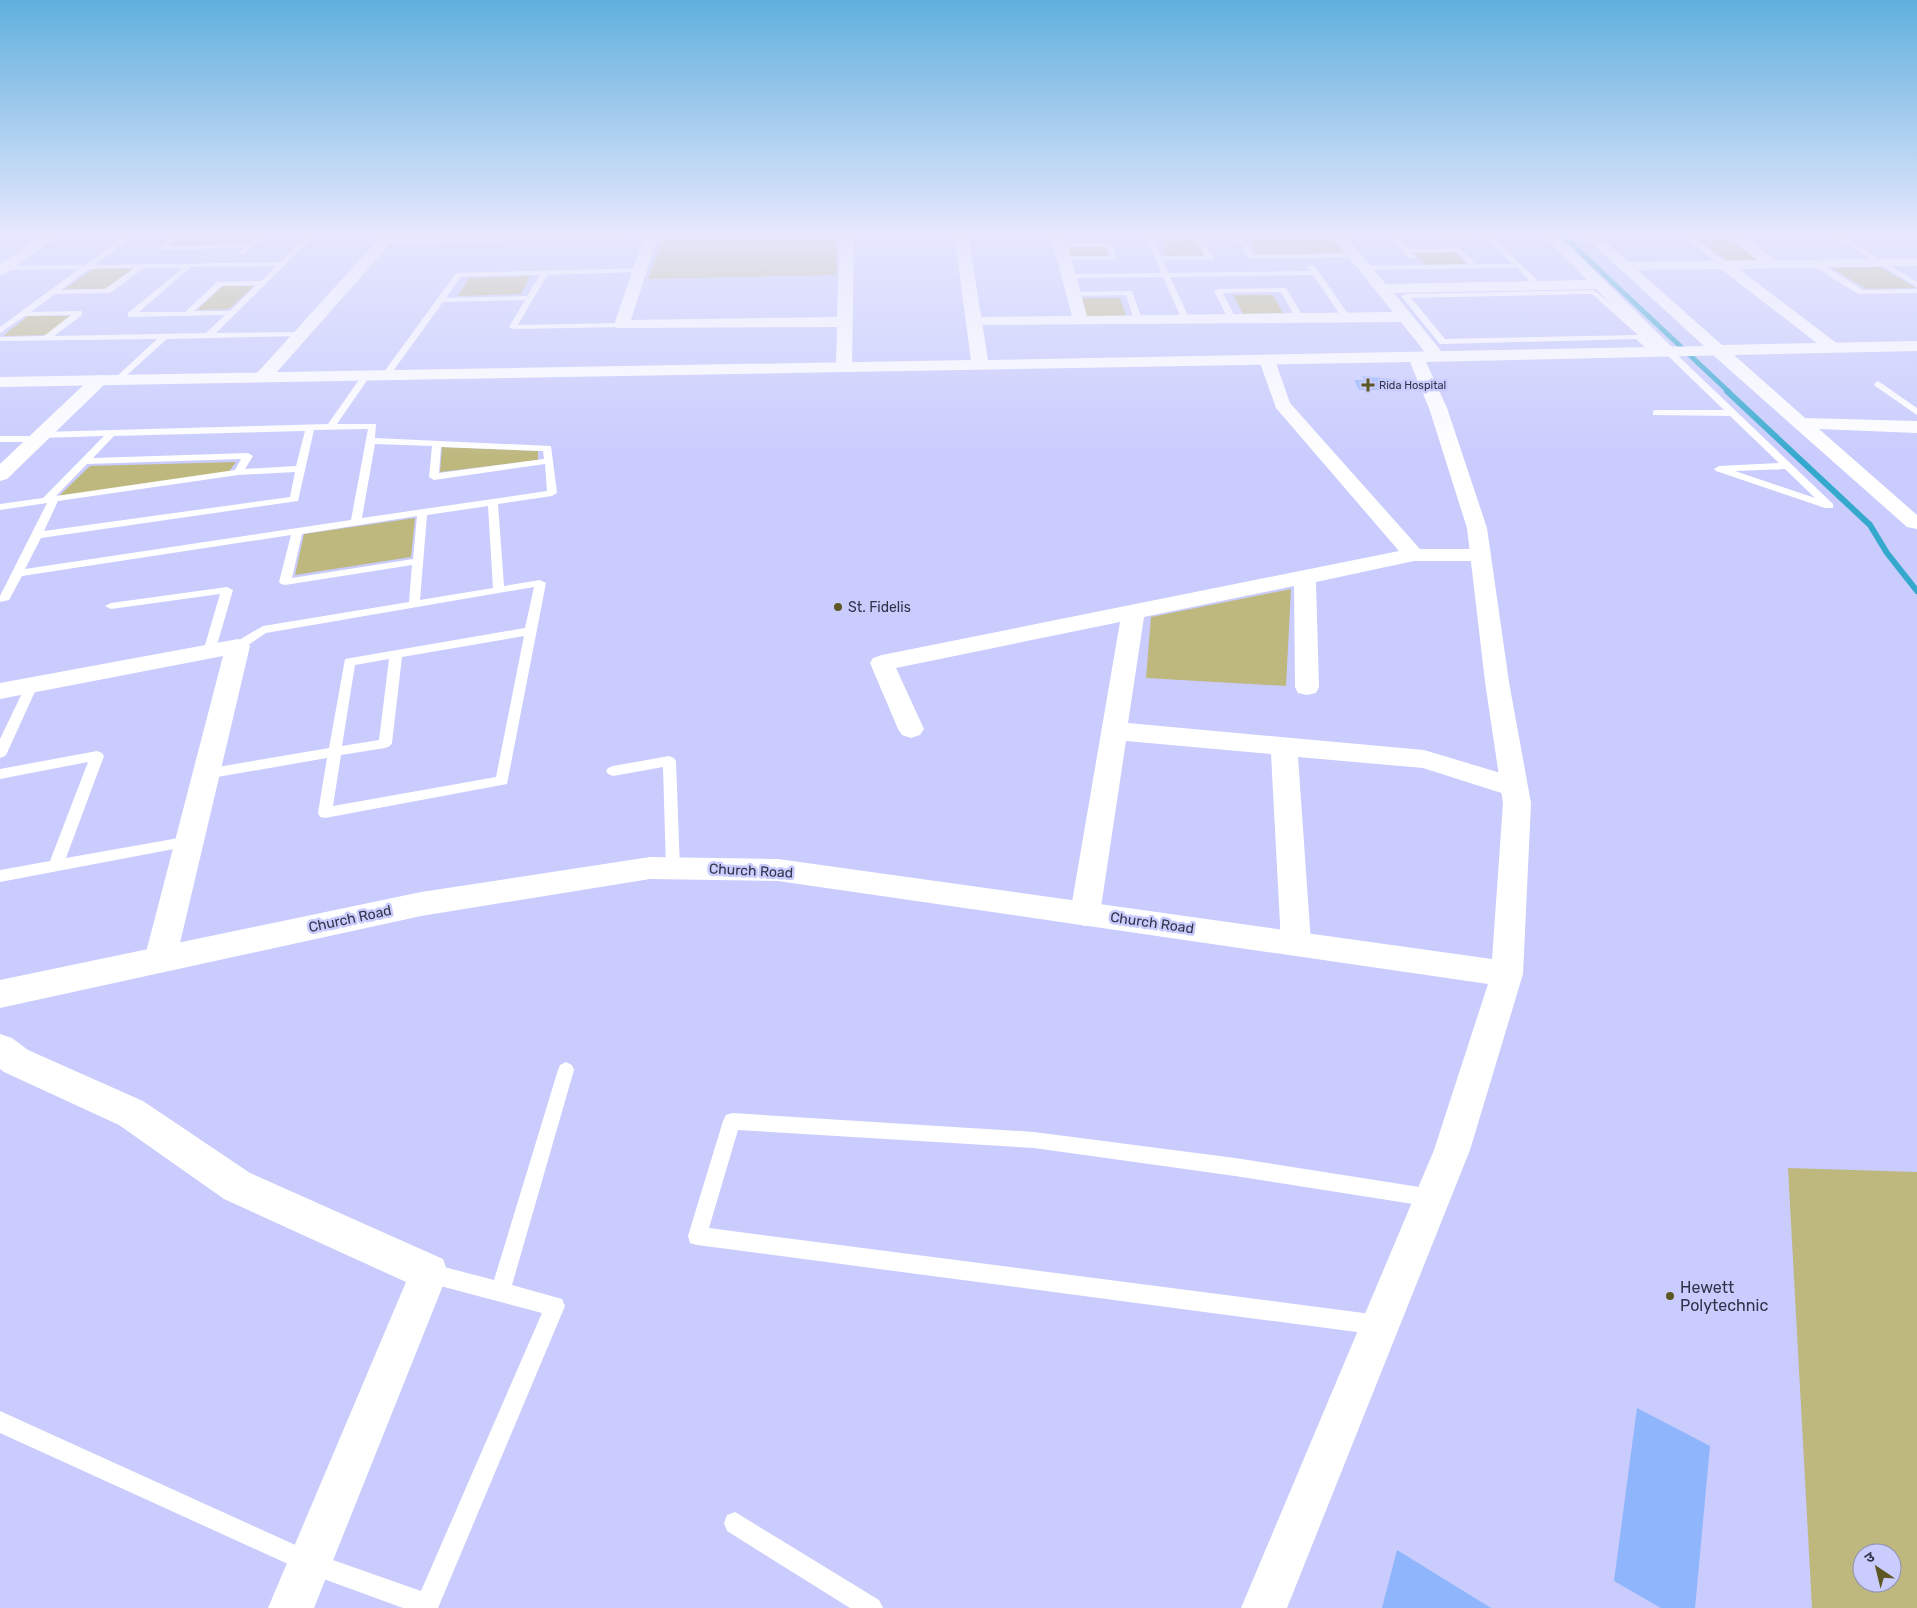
<svg xmlns="http://www.w3.org/2000/svg" width="1917" height="1608" font-family="Rubik,'Noto Sans Devanagari',sans-serif">
	<style>
		.green { fill: #beb87f; fill-rule: evenodd }
		.lines { fill: none; stroke-linecap: round; stroke-linejoin: round }
		.stream-far1 { stroke: #35a9cd; stroke-width: 5 }
		.stream { stroke: #35a9cd; stroke-width: 6 }
		.building { fill: #8fb5fd }
		.service { fill: #fff; fill-rule: evenodd }
		.minor { fill: #fff; fill-rule: evenodd }
		.tertiary { fill: #fff; fill-rule: evenodd }
		.poi-dot { fill: #5d5723; stroke: #c9ccfd; stroke-width: 2 }
		.labels { text-anchor: middle; dominant-baseline: central; stroke-width: 5; stroke-linejoin: round; paint-order: stroke }
		.far-poi-label { font-size: 11px; fill: #32324a; stroke: #c9ccfd; text-anchor: start }
		.poi-label { font-size: 14px; fill: #32324a; stroke: #c9ccfd; text-anchor: start }
		.street-label { font-size: 14px; fill: #32324a; stroke: #c9ccfd }
		.near-poi-label { font-size: 16px; fill: #32324a; stroke: #c9ccfd; text-anchor: start }
	</style>
	<rect width="100%" height="100%" fill="#c9ccfd"/>
	<g class="green">
		<path d="M 838,233 L 836,275 L 648,279 L 664,236 Z"/>
		<path d="M 1243,233 L 1328,233 L 1345,253 L 1258,255 Z"/>
		<path d="M 1690,233 L 1720,233 L 1760,261 L 1729,262 Z"/>
		<path d="M 257,234 L 246,244 L 168,246 L 181,235 Z"/>
		<path d="M 1197,240 L 1205,255 L 1168,256 L 1161,241 Z"/>
		<path d="M 1105,247 L 1108,256 L 1070,257 L 1068,248 Z"/>
		<path d="M 1455,252 L 1467,264 L 1425,265 L 1414,253 Z"/>
		<path d="M 1880,267 L 1916,288 L 1866,289 L 1832,268 Z"/>
		<path d="M 93,269 L 133,269 L 106,289 L 65,289 Z"/>
		<path d="M 530,276 L 521,294 L 458,296 L 469,278 Z"/>
		<path d="M 223,286 L 254,286 L 229,309 L 197,310 Z"/>
		<path d="M 1233,295 L 1273,295 L 1283,313 L 1243,314 Z"/>
		<path d="M 1080,298 L 1120,298 L 1126,316 L 1086,317 Z"/>
		<path d="M 28,316 L 71,316 L 46,335 L 3,336 Z"/>
		<path d="M 442,447 L 538,451 L 538,460 L 440,472 Z"/>
		<path d="M 236,462 L 227,474 L 59,496 L 90,466 Z"/>
		<path d="M 415,518 L 411,557 L 295,575 L 304,534 Z"/>
		<path d="M 1291,589 L 1286,686 L 1146,678 L 1151,617 Z"/>
		<path d="M 1788,1168 L 1917,1172 L 1917,1608 L 1812,1608 ZM 1862,1553 L 1892,1553 L 1892,1583 L 1862,1583 Z"/>
	</g>
	<g class="lines">
		<path class="stream-far1" d="M 1560,233 L 1729,392"/>
		<path class="stream" d="M 1727,391 L 1870,525 L 1887,553 L 1917,591"/>
	</g>
	<g class="building">
		<path d="M 1362,376 L 1392,379 L 1398,390 L 1359,390 L 1354,380 L 1364,380 Z"/>
		<path d="M 1637,1408 L 1710,1446 L 1695,1608 L 1661,1608 L 1614,1581 Z"/>
		<path d="M 1397,1550 L 1491,1608 L 1382,1608 Z"/>
	</g>
	<g class="lines">
		<g class="service">
			<path d="M 128,233 L 185,233 L 168,246 L 249,244 L 261,233 L 268,233 L 243,255 L 239,253 L 244,248 L 161,250 L 157,248 L 159,247 L 172,235 L 133,236 L 95,265 L 280,262 L 310,233 L 317,233 L 216,333 L 302,332 L 306,334 L 302,336 L 167,339 L 118,383 L 115,382 L 115,378 L 157,339 L 0,341 L 0,337 L 44,336 L 71,315 L 25,316 L 0,333 L 0,327 L 79,269 L 5,270 L 2,270 L 2,266 L 85,265 ZM 276,266 L 261,281 L 217,282 L 185,312 L 139,312 L 191,267 ZM 134,268 L 105,289 L 61,290 L 89,269 ZM 144,268 L 183,268 L 128,313 L 128,317 L 225,315 L 206,333 L 54,336 L 82,315 L 82,311 L 31,312 L 55,294 L 110,293 ZM 256,285 L 230,311 L 194,311 L 222,286 Z"/>
			<path d="M 1144,233 L 1150,233 L 1152,236 L 1240,233 L 1254,255 L 1357,253 L 1358,255 L 1354,257 L 1252,259 L 1249,259 L 1236,238 L 1203,239 L 1214,258 L 1213,260 L 1163,260 L 1168,273 L 1310,271 L 1307,267 L 1314,265 L 1350,317 L 1343,319 L 1313,275 L 1170,277 L 1190,320 L 1186,322 L 1182,320 L 1163,277 L 1068,278 L 1064,276 L 1068,274 L 1161,273 ZM 1197,239 L 1205,256 L 1161,256 L 1154,240 Z"/>
			<path d="M 1388,233 L 1395,233 L 1409,249 L 1459,248 L 1476,264 L 1512,264 L 1485,237 L 1436,238 L 1430,233 L 1489,233 L 1543,286 L 1536,288 L 1517,268 L 1362,270 L 1362,266 L 1365,266 L 1468,264 L 1457,252 L 1412,253 L 1416,257 L 1409,259 Z"/>
			<path d="M 1680,233 L 1688,233 L 1729,265 L 1722,267 Z"/>
			<path d="M 1828,233 L 1836,233 L 1917,282 L 1917,287 Z"/>
			<path d="M 1110,243 L 1113,245 L 1117,260 L 1064,260 L 1060,258 L 1061,256 L 1110,256 L 1107,247 L 1060,247 L 1057,245 L 1060,243 Z"/>
			<path d="M 1813,262 L 1819,262 L 1863,290 L 1917,289 L 1917,293 L 1858,294 L 1813,266 Z"/>
			<path d="M 643,268 L 644,270 L 640,272 L 547,275 L 518,325 L 622,323 L 626,325 L 625,327 L 513,329 L 509,327 L 525,300 L 443,302 L 388,378 L 381,376 L 456,273 ZM 540,275 L 527,296 L 446,298 L 461,277 Z"/>
			<path d="M 1286,288 L 1304,318 L 1303,320 L 1297,320 L 1281,292 L 1223,293 L 1236,319 L 1229,321 L 1214,291 L 1218,289 Z"/>
			<path d="M 1594,290 L 1649,335 L 1649,339 L 1646,339 L 1658,350 L 1658,354 L 1652,354 L 1636,339 L 1443,344 L 1440,344 L 1401,296 L 1405,294 ZM 1592,294 L 1638,335 L 1445,339 L 1411,298 Z"/>
			<path d="M 1132,291 L 1142,320 L 1141,322 L 1134,320 L 1126,295 L 1073,296 L 1069,294 L 1073,292 Z"/>
			<path d="M 1666,350 L 1672,350 L 1833,504 L 1833,508 L 1825,508 L 1716,471 L 1714,469 L 1719,466 L 1779,463 L 1730,416 L 1653,415 L 1653,411 L 1656,410 L 1724,410 L 1666,354 ZM 1785,469 L 1815,498 L 1735,471 Z"/>
			<path d="M 366,373 L 370,376 L 337,424 L 376,424 L 375,438 L 551,446 L 557,493 L 552,496 L 498,504 L 504,586 L 540,580 L 546,583 L 507,784 L 325,818 L 320,817 L 318,813 L 327,758 L 206,779 L 201,777 L 199,774 L 201,771 L 206,769 L 329,748 L 345,659 L 525,628 L 534,587 L 266,633 L 242,649 L 234,649 L 232,646 L 234,643 L 263,626 L 409,602 L 412,565 L 285,585 L 281,584 L 279,582 L 291,535 L 22,576 L 9,600 L 0,602 L 0,596 L 47,503 L 0,510 L 0,504 L 43,498 L 104,436 L 42,438 L 41,441 L 38,442 L 0,442 L 0,436 L 38,436 L 39,433 L 42,432 L 328,424 L 363,374 ZM 368,429 L 351,520 L 25,569 L 41,538 L 298,501 L 314,430 ZM 305,431 L 296,466 L 245,469 L 253,456 L 248,453 L 93,458 L 114,436 ZM 375,444 L 432,446 L 429,477 L 434,480 L 545,464 L 547,491 L 362,518 ZM 441,447 L 543,451 L 544,459 L 439,473 ZM 241,459 L 235,470 L 56,496 L 87,464 ZM 295,472 L 290,497 L 44,531 L 58,501 L 238,475 ZM 488,506 L 493,588 L 420,600 L 427,515 ZM 417,516 L 413,559 L 292,578 L 302,534 ZM 524,636 L 496,777 L 333,806 L 341,755 L 385,748 L 390,746 L 392,743 L 402,657 ZM 389,659 L 379,740 L 342,746 L 355,665 Z"/>
			<path d="M 1878,381 L 1917,408 L 1917,415 L 1875,386 L 1874,384 Z"/>
			<path d="M 227,587 L 233,590 L 215,652 L 209,656 L 203,652 L 220,594 L 111,609 L 105,606 L 111,603 Z"/>
			<path d="M 32,681 L 38,685 L 7,753 L 5,756 L 0,758 L 0,739 L 26,685 Z"/>
			<path d="M 97,751 L 102,753 L 104,756 L 66,858 L 190,836 L 195,837 L 197,841 L 195,845 L 0,882 L 0,870 L 50,861 L 88,762 L 0,779 L 0,769 Z"/>
			<path d="M 669,756 L 674,758 L 676,761 L 680,869 L 678,873 L 673,875 L 668,873 L 666,869 L 663,767 L 613,776 L 608,774 L 606,771 L 608,768 L 613,766 Z"/>
			<path d="M 566,1062 L 572,1065 L 574,1070 L 512,1285 L 562,1299 L 565,1306 L 438,1608 L 403,1608 L 310,1574 L 0,1433 L 0,1411 L 313,1553 L 421,1591 L 542,1313 L 429,1283 L 422,1280 L 419,1273 L 422,1266 L 429,1263 L 494,1280 L 558,1070 L 560,1065 Z"/>
			<path d="M 732,1113 L 1034,1132 L 1235,1158 L 1432,1189 L 1439,1192 L 1441,1198 L 1439,1204 L 1432,1207 L 1235,1176 L 1034,1148 L 738,1130 L 709,1228 L 1379,1315 L 1386,1318 L 1389,1325 L 1386,1332 L 1379,1335 L 697,1245 L 690,1243 L 688,1236 L 723,1121 L 726,1115 Z"/>
			<path d="M 735,1512 L 879,1600 L 883,1608 L 850,1608 L 727,1531 L 724,1523 L 727,1515 Z"/>
		</g>
		<g class="minor">
			<path d="M 384,233 L 399,233 L 397,236 L 479,233 L 633,233 L 626,237 L 390,244 L 269,381 L 263,382 L 257,381 L 254,377 L 257,373 Z"/>
			<path d="M 645,233 L 659,233 L 631,320 L 837,317 L 840,233 L 854,233 L 852,367 L 850,371 L 838,371 L 836,367 L 837,327 L 616,328 L 614,325 Z"/>
			<path d="M 1050,233 L 1064,233 L 1087,316 L 1393,312 L 1329,233 L 1343,233 L 1386,284 L 1587,280 L 1541,233 L 1556,233 L 1677,352 L 1675,356 L 1663,356 L 1596,289 L 1394,293 L 1446,357 L 1444,361 L 1432,361 L 1401,322 L 968,325 L 966,322 L 968,319 L 974,317 L 1072,316 Z"/>
			<path d="M 1723,233 L 1739,233 L 1775,260 L 1917,258 L 1917,266 L 1739,269 L 1839,345 L 1841,348 L 1839,351 L 1827,351 L 1721,269 L 1624,270 L 1619,269 L 1617,266 L 1619,263 L 1624,262 L 1757,260 Z"/>
			<path d="M 1719,346 L 1725,347 L 1805,418 L 1917,421 L 1917,433 L 1819,429 L 1917,515 L 1917,529 L 1907,527 L 1713,355 L 1711,351 L 1713,347 Z"/>
			<path d="M 1267,355 L 1273,356 L 1275,360 L 1290,403 L 1420,549 L 1480,549 L 1488,550 L 1491,555 L 1488,560 L 1480,561 L 1414,561 L 1316,582 L 1319,687 L 1316,693 L 1307,695 L 1298,693 L 1295,687 L 1294,586 L 1144,617 L 1128,723 L 1424,750 L 1524,780 L 1528,787 L 1524,794 L 1514,797 L 1423,768 L 1298,757 L 1311,943 L 1307,952 L 1296,956 L 1285,952 L 1281,943 L 1271,754 L 1126,741 L 1100,914 L 1096,923 L 1085,926 L 1074,923 L 1070,914 L 1120,622 L 896,668 L 924,729 L 920,735 L 911,738 L 902,735 L 898,729 L 870,663 L 873,658 L 882,655 L 1399,551 L 1276,408 L 1259,360 L 1261,356 Z"/>
			<path d="M 99,375 L 105,376 L 108,380 L 105,384 L 7,479 L 0,481 L 0,464 L 93,376 Z"/>
			<path d="M 238,639 L 246,641 L 250,646 L 176,960 L 171,969 L 160,973 L 149,969 L 144,960 L 223,656 L 0,699 L 0,683 Z"/>
			<path d="M 0,1034 L 12,1038 L 28,1050 L 143,1101 L 250,1173 L 443,1259 L 448,1273 L 314,1608 L 268,1608 L 406,1282 L 224,1199 L 119,1125 L 4,1072 L 0,1069 Z"/>
		</g>
		<g class="tertiary">
			<path d="M 47,233 L 63,233 L 5,274 L 0,275 L 0,264 Z"/>
			<path d="M 954,233 L 968,233 L 988,360 L 1704,346 L 1581,233 L 1596,233 L 1722,345 L 1917,341 L 1917,351 L 1426,362 L 1447,408 L 1487,528 L 1509,682 L 1531,803 L 1523,974 L 1470,1150 L 1287,1608 L 1241,1608 L 1434,1150 L 1488,984 L 778,881 L 650,879 L 421,916 L 0,1008 L 0,980 L 421,892 L 650,857 L 778,859 L 1492,959 L 1503,803 L 1485,682 L 1467,528 L 1429,408 L 1410,362 L 0,387 L 0,377 L 971,360 Z"/>
		</g>
	</g>
	<linearGradient id="sky" x2="0" y2="1"><stop stop-color="#60b0dd"/><stop offset="0.51" stop-color="#e7e8fe"/><stop offset="1" stop-color="#e7e8fe" stop-opacity="0"/></linearGradient>
	<rect width="1917" height="458" fill="url(#sky)"/>
	<g class="poi-dot">
		<path d="M1365.5 377.5h5v5h5v5h-5v5h-5v-5h-5v-5h5z"/>
		<circle cx="838" cy="607" r="5"/>
		<circle cx="1670" cy="1296" r="5"/>
	</g>
	<g class="labels">
		<g class="far-poi-label">
			<text x="1379" y="385">Rida Hospital</text>
		</g>
		<g class="poi-label">
			<text x="848" y="607">St. Fidelis</text>
		</g>
		<g class="street-label">
			<text transform="translate(751 871) rotate(3)">Church Road</text>
			<text transform="translate(350 919) rotate(-12)">Church Road</text>
			<text transform="translate(1152 923) rotate(8)">Church Road</text>
		</g>
		<g class="near-poi-label">
			<text x="1680" y="1287">Hewett<tspan x="1680" dy="18">Polytechnic</tspan></text>
		</g>
	</g>
	<g transform="translate(1877 1568) rotate(325)"><circle r="24" fill="#c9ccfd" stroke="#8d8eb5"/>
	<path d="M0-4L9 19L0 12L-9 19Z" fill="#5d5723"/>
	<text y="-8" font-size="14" font-weight="bold" text-anchor="middle" fill="#32324a">उ</text>
	</g>
</svg>
